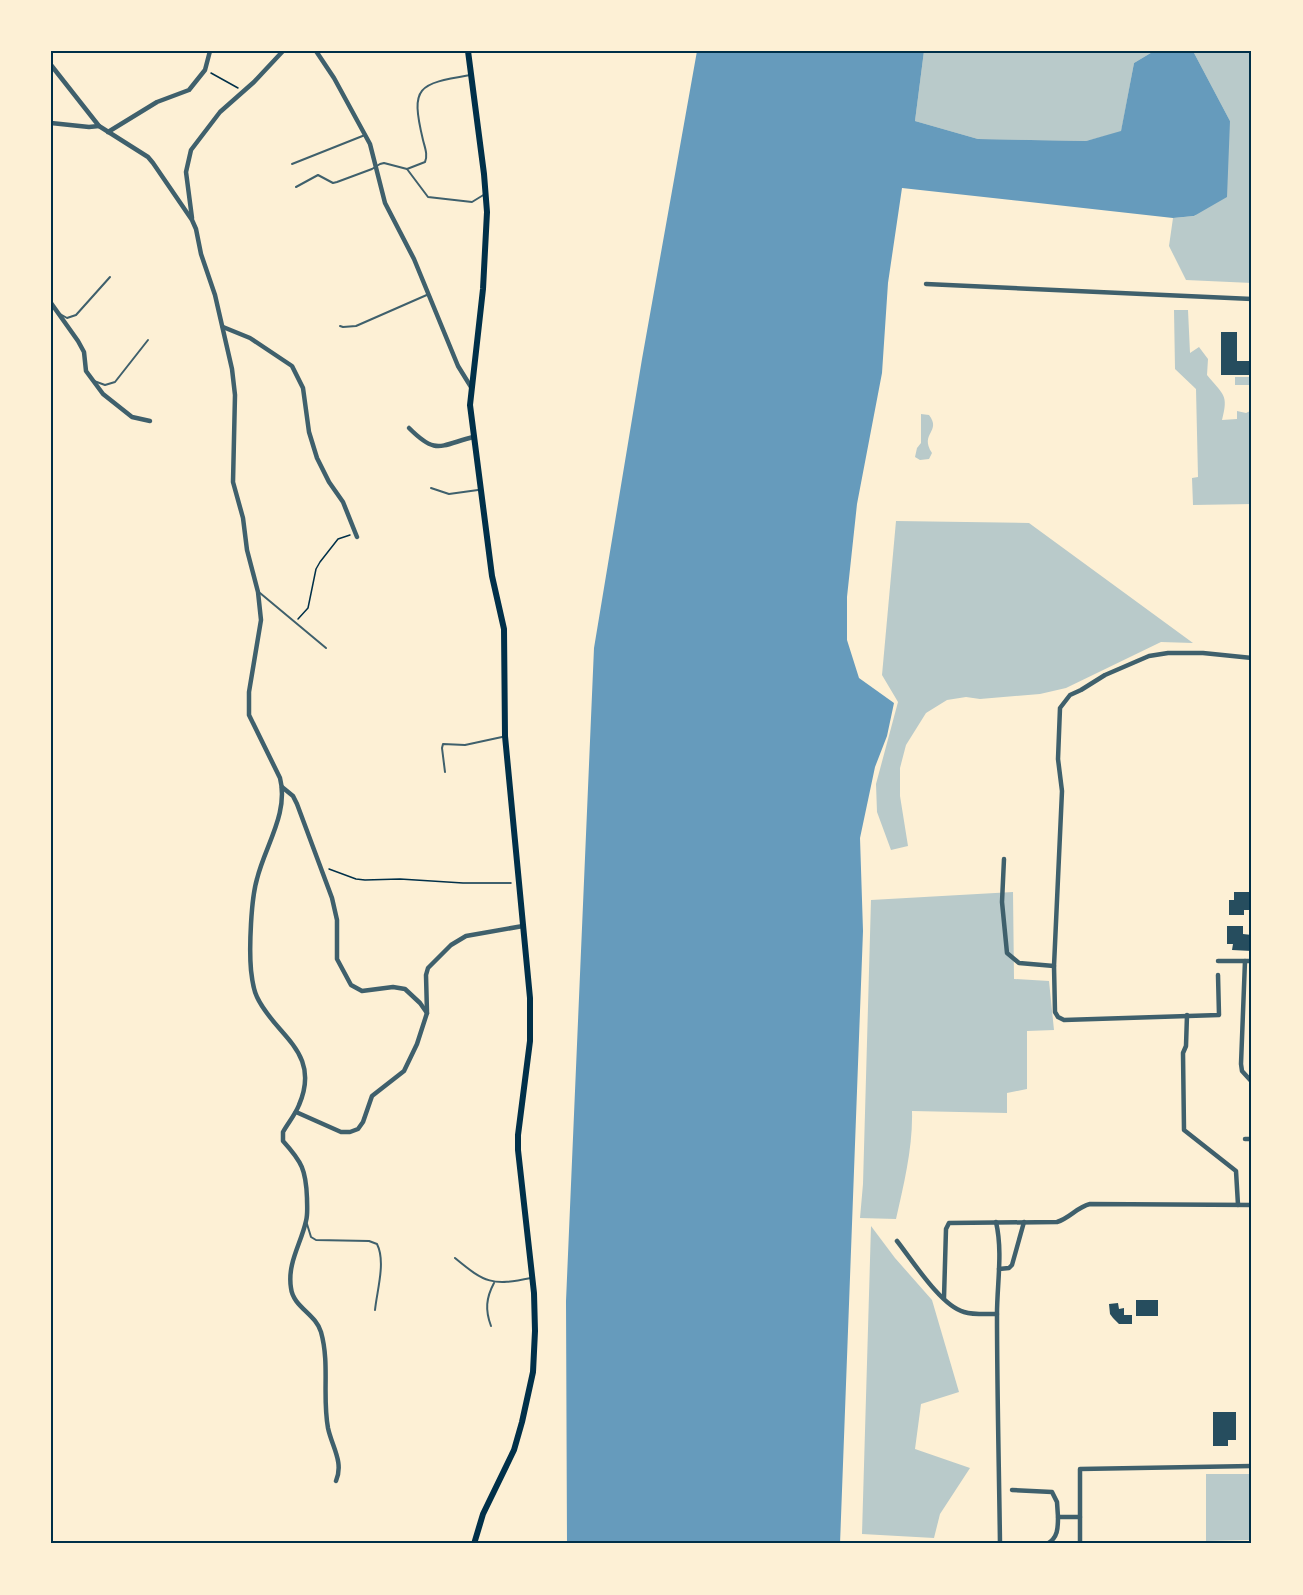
<svg xmlns="http://www.w3.org/2000/svg" width="1303" height="1595" font-family="Roboto,sans-serif">
	<style>
		.green { fill: #b9caca }
		.water { fill: #669bbc }
		.building { fill: #264d5e }
		.lines { fill: none; stroke-linecap: round; stroke-linejoin: round }
		.path { stroke: #003049; stroke-width: 1.5 }
		.service { stroke: #3f606c; stroke-width: 2 }
		.minor { stroke: #3f606c; stroke-width: 4.5 }
		.secondary { stroke: #003049; stroke-width: 6 }
		.neatline { fill: none; stroke: #003049; stroke-width: 2 }
	</style>
	<rect width="100%" height="100%" fill="#fdf0d5"/>
	<g class="green">
		<path d="M 924,51 L 1154,51 L 1134,63 L 1121,132 L 1086,141 L 978,139 L 915,121 Z"/>
		<path d="M 1193,51 L 1252,51 L 1252,283 L 1186,280 L 1169,246 L 1173,218 L 1195,216 L 1230,121 Z"/>
		<path d="M 1174,310 L 1188,310 L 1190,353 L 1199,347 L 1208,359 L 1207,375 C 1223,395 1229,394 1222,420 L 1237,419 L 1237,411 L 1246,413 L 1252,410 L 1252,504 L 1193,505 L 1192,478 L 1198,477 L 1196,389 L 1175,369 Z"/>
		<rect x="1235" y="377" width="17" height="8"/>
		<path d="M 921,414 L 929,415 C 942,432 919,433 932,453 L 929,459 L 920,460 L 915,457 L 917,448 L 921,443 Z"/>
		<path d="M 896,521 L 1029,523 L 1193,643 L 1161,642 L 1066,688 L 1040,694 L 980,699 L 966,697 L 947,700 L 926,713 L 906,745 L 900,768 L 900,796 L 908,846 L 891,850 L 877,812 L 876,784 L 898,702 L 882,675 Z"/>
		<path d="M 1013,892 L 1014,979 L 1049,981 L 1054,1030 L 1027,1031 L 1027,1089 L 1007,1093 L 1007,1113 L 912,1111 C 913,1147 904,1184 896,1219 L 860,1218 L 863,1184 L 871,900 Z"/>
		<path d="M 871,1226 L 895,1258 L 932,1300 L 959,1392 L 921,1404 L 915,1449 L 970,1468 L 940,1514 L 934,1538 L 862,1534 Z"/>
		<path d="M 1206,1474 L 1251,1474 L 1251,1540 L 1206,1541 Z"/>
	</g>
	<path class="water" d="M 697,51 L 924,51 L 915,121 L 978,139 L 1086,141 L 1121,131 L 1134,63 L 1154,51 L 1193,51 L 1230,121 L 1227,197 L 1194,216 L 1173,218 L 902,188 L 888,283 L 882,373 L 857,504 L 847,597 L 847,640 L 859,678 L 894,703 L 887,736 L 875,767 L 860,838 L 863,931 L 840,1544 L 567,1544 L 566,1301 L 594,648 L 642,359 Z"/>
	<g class="building">
		<path d="M 1221,332 L 1237,332 L 1237,361 L 1252,361 L 1252,375 L 1221,375 Z"/>
		<path d="M 1234,892 L 1252,892 L 1252,910 L 1244,910 L 1244,915 L 1229,915 L 1229,900 L 1234,900 Z"/>
		<path d="M 1227,926 L 1243,926 L 1243,934 L 1252,935 L 1252,951 L 1232,950 L 1233,944 L 1227,944 Z"/>
		<rect x="1136" y="1300" width="22" height="16"/>
		<path d="M 1118,1303 L 1119,1309 L 1124,1308 L 1124,1315 L 1132,1315 L 1132,1324 L 1119,1324 L 1113,1318 L 1110,1314 L 1109,1304 Z"/>
		<path d="M 1213,1412 L 1236,1412 L 1236,1440 L 1228,1440 L 1228,1446 L 1213,1446 Z"/>
	</g>
	<g class="lines">
		<g class="path">
			<path d="M 211,73 L 238,88"/>
			<path d="M 298,619 L 308,608 L 316,569 L 320,562 L 338,539 L 350,535"/>
			<path d="M 329,869 L 356,879 L 365,880 L 400,879 L 463,883 L 511,883"/>
		</g>
		<g class="service">
			<path d="M 292,164 L 365,135"/>
			<path d="M 407,169 L 428,197 L 472,202 L 485,194"/>
			<path d="M 296,187 L 318,175 L 333,183 L 337,182 L 372,169 L 380,164 L 384,163 L 407,169 L 425,162 C 428,155 425,148 423,140 C 410,86 418,84 470,75"/>
			<path d="M 60,314 L 67,318 L 76,315 L 110,277"/>
			<path d="M 340,326 L 343,327 L 356,326 L 429,294"/>
			<path d="M 94,381 L 105,385 L 115,382 L 148,340"/>
			<path d="M 431,488 L 449,494 L 478,490"/>
			<path d="M 260,593 L 326,648"/>
			<path d="M 445,772 L 442,748 L 443,744 L 465,745 L 502,737"/>
			<path d="M 307,1224 L 311,1237 L 316,1240 L 369,1241 L 377,1244 C 386,1262 377,1290 375,1310"/>
			<path d="M 455,1258 C 485,1283 492,1286 531,1278"/>
			<path d="M 491,1326 C 485,1310 486,1298 494,1283"/>
		</g>
		<g class="minor">
			<path d="M 316,51 L 334,78 L 370,144 L 385,203 L 414,259 L 458,366 L 471,387"/>
			<path d="M 51,65 L 99,126 L 148,157 L 153,163 L 192,220 L 196,229 L 201,254 L 215,295 L 232,369 L 235,395 L 233,482 L 243,518 L 247,550 L 258,592 L 261,620 L 249,692 L 249,715 L 280,778 C 289,813 265,846 257,879 C 251,899 249,948 251,970 C 252,979 253,989 257,997 C 275,1036 322,1051 299,1105 C 295,1115 288,1123 283,1132 L 283,1141 C 302,1162 306,1170 307,1198 C 307,1206 308,1214 306,1221 C 301,1244 287,1263 291,1288 C 293,1307 316,1314 321,1332 C 330,1364 322,1396 328,1428 C 332,1447 344,1462 336,1481"/>
			<path d="M 51,123 L 89,127 L 99,126"/>
			<path d="M 108,132 L 157,102 L 189,90 L 205,70 L 210,51"/>
			<path d="M 192,218 L 186,172 L 191,150 L 220,112 L 254,82 L 283,51"/>
			<path d="M 926,284 L 1252,299"/>
			<path d="M 51,303 L 78,341 L 84,352 L 86,371 L 103,394 L 132,417 L 150,421"/>
			<path d="M 223,327 L 250,338 L 292,366 L 303,388 L 309,432 L 317,458 L 329,482 L 343,502 L 357,537"/>
			<path d="M 409,428 C 436,455 439,446 473,437"/>
			<path d="M 282,787 L 293,796 L 297,804 L 332,898 L 337,920 L 337,959 L 351,985 L 362,991 L 393,987 L 405,989 L 420,1003 L 427,1013"/>
			<path d="M 1004,859 L 1002,902 L 1007,953 L 1019,963 L 1054,966"/>
			<path d="M 1218,961 L 1252,961"/>
			<path d="M 1245,961 L 1241,1064 L 1242,1071 L 1252,1082"/>
			<path d="M 1218,975 L 1219,1015 L 1064,1020 L 1058,1017 L 1055,1012 L 1054,966 L 1062,791 L 1058,759 L 1060,708 L 1070,695 L 1081,690 L 1105,675 L 1149,656 L 1168,653 L 1203,653 L 1252,658"/>
			<path d="M 1187,1015 L 1186,1046 L 1183,1053 L 1184,1130 L 1236,1171 L 1238,1205"/>
			<path d="M 296,1112 L 341,1132 L 350,1132 L 358,1129 L 363,1122 L 372,1096 L 404,1071 L 417,1044 L 427,1013 L 426,975 L 428,968 L 451,945 L 466,936 L 523,926"/>
			<path d="M 1245,1139 L 1252,1139"/>
			<path d="M 996,1222 C 1003,1252 997,1284 997,1314 C 997,1390 999,1467 1000,1544"/>
			<path d="M 897,1241 C 912,1260 941,1306 964,1312 C 974,1315 986,1314 997,1314"/>
			<path d="M 999,1269 L 1009,1268 L 1012,1265 L 1024,1222"/>
			<path d="M 944,1298 L 946,1229 L 949,1223 L 1057,1222 C 1070,1218 1077,1207 1090,1204 L 1252,1205"/>
			<path d="M 1012,1490 L 1052,1492 L 1057,1502 L 1058,1517"/>
			<path d="M 1047,1544 C 1058,1538 1058,1528 1058,1517 L 1080,1517"/>
			<path d="M 1080,1544 L 1080,1469 L 1252,1466"/>
		</g>
		<path class="secondary" d="M 468,51 L 484,174 L 487,212 L 483,289 L 470,405 L 492,576 L 504,629 L 505,736 L 530,998 L 530,1041 L 518,1135 L 518,1150 L 534,1293 L 535,1331 L 533,1372 L 522,1422 L 514,1450 L 483,1514 L 474,1544"/>
	</g>
	<rect width="1303" height="1595" fill="none" stroke="#fdf0d5" stroke-width="105"/>
	<rect x="52" y="52" width="1198" height="1490" class="neatline"/>
</svg>
